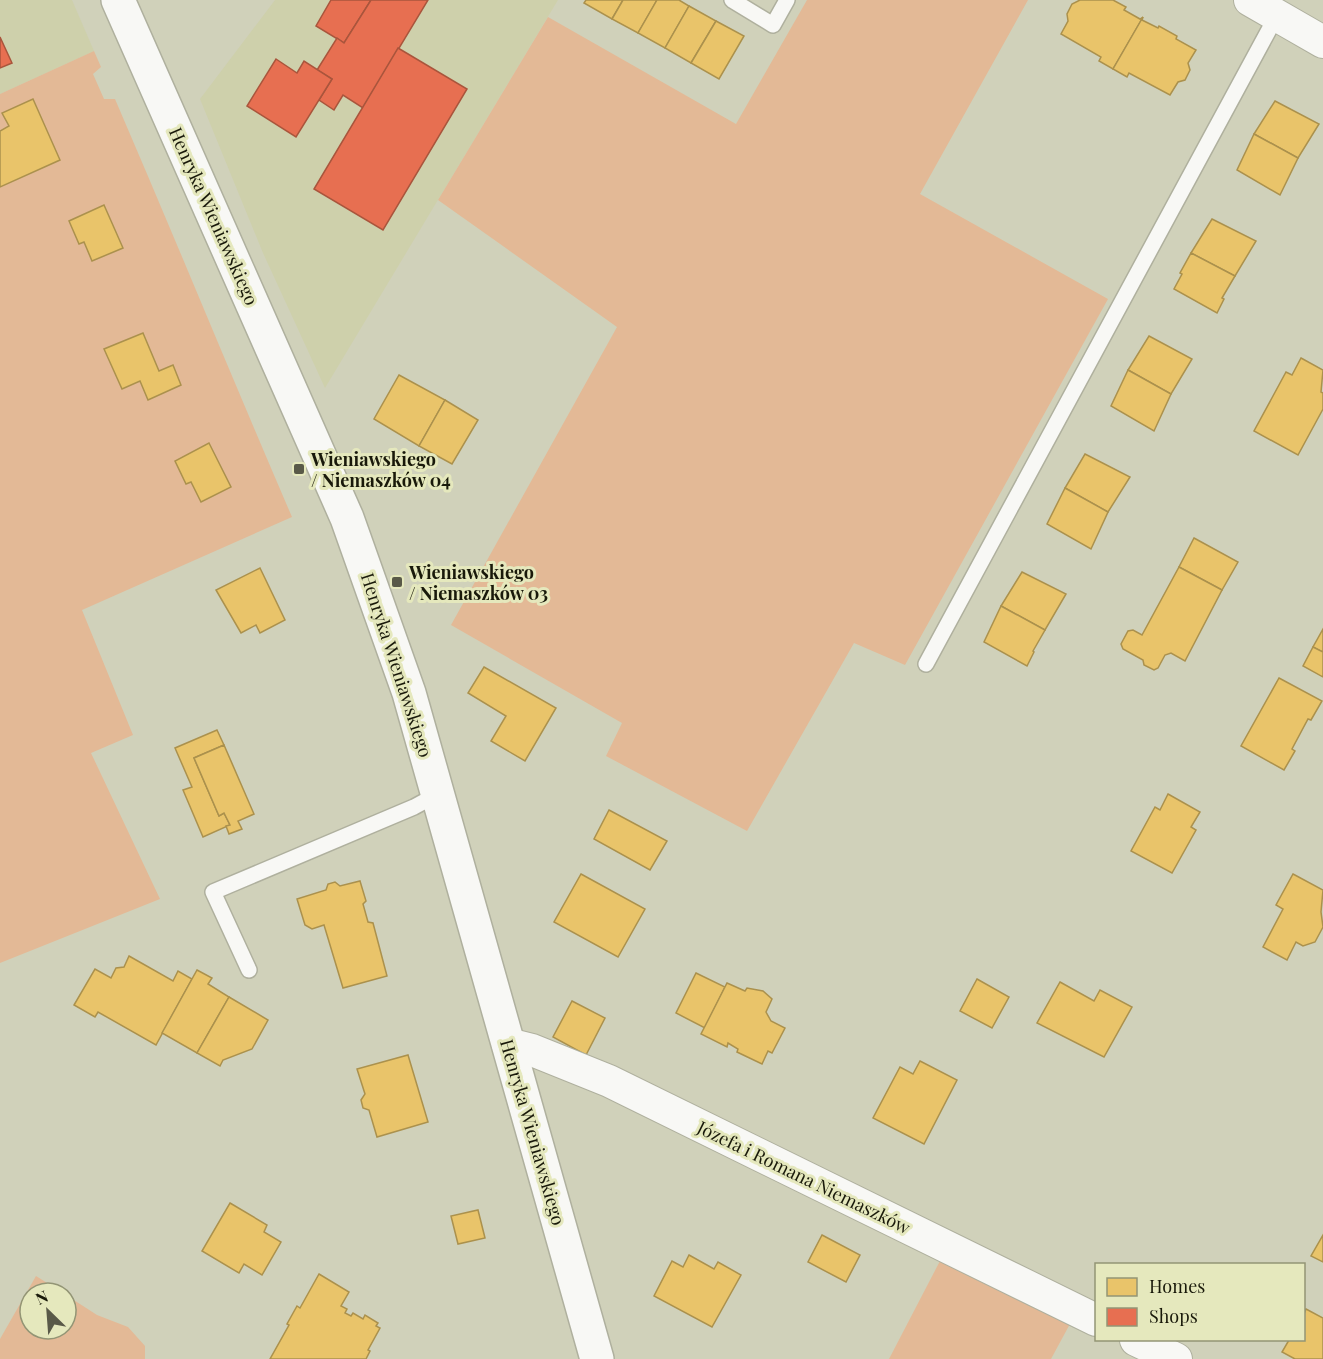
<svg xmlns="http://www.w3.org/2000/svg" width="1323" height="1359" font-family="'Playfair Display',serif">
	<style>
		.built { fill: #ced0ab }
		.green { fill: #e3b996 }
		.homes { fill: #e9c46a; stroke: #ab914d; stroke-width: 1.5 }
		.shops { fill: #e76f51; stroke: #a9553c; stroke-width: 1.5 }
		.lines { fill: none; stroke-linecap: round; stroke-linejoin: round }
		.service-casing { stroke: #afb09e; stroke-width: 18 }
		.minor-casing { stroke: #afb09e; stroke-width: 34 }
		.tertiary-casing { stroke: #afb09e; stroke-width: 36 }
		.service { stroke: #f8f8f5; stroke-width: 15 }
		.minor { stroke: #f8f8f5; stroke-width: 32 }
		.tertiary { stroke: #f8f8f5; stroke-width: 33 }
		.poi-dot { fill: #595948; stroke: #e5e8bd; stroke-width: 2 }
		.labels { text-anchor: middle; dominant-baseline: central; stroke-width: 6; stroke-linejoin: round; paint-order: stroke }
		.street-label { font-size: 18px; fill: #19190a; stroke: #e5e8bd }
		.poi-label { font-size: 18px; font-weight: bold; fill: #19190a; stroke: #e5e8bd; text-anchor: start }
	</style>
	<rect width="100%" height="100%" fill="#d0d1ba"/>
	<g class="built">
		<path d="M 0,0 L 72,0 L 94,51 L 0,94 Z"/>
		<path d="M 275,0 L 558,0 L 325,388 L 263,253 L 200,99 Z"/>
	</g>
	<g class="green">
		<path d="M 807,0 L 1028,0 L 920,194 L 1108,299 L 905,665 L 854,643 L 747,831 L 606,756 L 622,723 L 451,625 L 617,327 L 438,200 L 548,17 L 736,124 Z"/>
		<path d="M 94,51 L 101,67 L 93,74 L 104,99 L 115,99 C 175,238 232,378 292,517 L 82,610 L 133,735 L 91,753 L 160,899 L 0,963 L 0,94 Z"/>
		<path d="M 941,1259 L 1071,1322 L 1051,1359 L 889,1359 Z"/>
		<path d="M 36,1276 L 63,1293 L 30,1293 L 30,1329 L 66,1329 L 66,1295 L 97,1315 L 128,1327 L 145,1346 L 145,1359 L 0,1359 L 0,1339 Z"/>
	</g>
	<g class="homes">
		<path d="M 586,0 L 623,0 L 612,19 L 584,3 Z"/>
		<path d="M 623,0 L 657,0 L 638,33 L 612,19 Z"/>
		<path d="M 657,0 L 679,0 L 689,6 L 665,48 L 638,33 Z"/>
		<path d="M 1080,0 L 1113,0 L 1126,7 L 1124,10 L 1140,19 L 1143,17 L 1113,69 L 1099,61 L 1101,57 L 1061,34 L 1068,21 L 1067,14 L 1072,4 Z"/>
		<path d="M 689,6 L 716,21 L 691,63 L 665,48 Z"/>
		<path d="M 1143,17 L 1142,20 L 1158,28 L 1159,26 L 1177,36 L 1176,39 L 1196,50 L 1188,63 L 1190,70 L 1185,80 L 1178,82 L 1170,95 L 1129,73 L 1127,77 L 1113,69 Z"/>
		<path d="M 716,21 L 744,36 L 719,79 L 691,63 Z"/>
		<path d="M 33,99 L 60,160 L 0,187 L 0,131 L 9,126 L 2,113 Z"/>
		<path d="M 1275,101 L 1319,124 L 1298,158 L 1254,134 Z"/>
		<path d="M 1254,134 L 1298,158 L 1280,195 L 1237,170 Z"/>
		<path d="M 104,205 L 123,248 L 92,261 L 84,242 L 79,244 L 69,221 Z"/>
		<path d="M 1212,219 L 1256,241 L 1235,276 L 1191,253 Z"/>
		<path d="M 1191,253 L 1235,276 L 1222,298 L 1224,299 L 1217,313 L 1174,289 L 1182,274 L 1180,273 Z"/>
		<path d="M 143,333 L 159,371 L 173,365 L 181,385 L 148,400 L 140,381 L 122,389 L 104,349 Z"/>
		<path d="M 1149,336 L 1192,359 L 1171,394 L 1128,370 Z"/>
		<path d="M 1301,358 L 1323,370 L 1321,392 L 1323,393 L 1323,409 L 1298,455 L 1254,431 L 1286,372 L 1292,375 Z"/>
		<path d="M 1128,370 L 1171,394 L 1154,431 L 1111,406 Z"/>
		<path d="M 399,375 L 445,400 L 419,446 L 374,419 Z"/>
		<path d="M 445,400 L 478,420 L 452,464 L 419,446 Z"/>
		<path d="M 209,443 L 231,487 L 201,502 L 191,482 L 186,484 L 175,461 Z"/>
		<path d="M 1085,454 L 1130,477 L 1108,512 L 1065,488 Z"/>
		<path d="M 1065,488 L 1108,512 L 1091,549 L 1047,524 Z"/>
		<path d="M 1194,538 L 1238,562 L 1222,590 L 1179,567 Z"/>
		<path d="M 1179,567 L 1222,590 L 1185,661 L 1171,653 L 1165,655 L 1158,668 L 1154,670 L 1144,665 L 1143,660 L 1123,649 L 1121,644 L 1128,631 L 1133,630 L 1142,635 Z"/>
		<path d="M 260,568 L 285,620 L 260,633 L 256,625 L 241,633 L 216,590 Z"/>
		<path d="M 1022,572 L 1066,594 L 1045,630 L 1001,606 Z"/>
		<path d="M 1001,606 L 1045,630 L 1033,651 L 1034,652 L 1027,666 L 984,642 Z"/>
		<path d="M 1323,629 L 1323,652 L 1313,647 Z"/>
		<path d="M 1313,647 L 1323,652 L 1323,677 L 1303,666 Z"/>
		<path d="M 484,667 L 556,708 L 525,761 L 491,741 L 506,716 L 468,693 Z"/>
		<path d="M 1279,678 L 1322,701 L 1311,720 L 1308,719 L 1292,749 L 1295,751 L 1284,770 L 1241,746 Z"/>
		<path d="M 217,730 L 224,745 L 194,758 L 219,816 L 224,813 L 230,825 L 203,837 L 183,790 L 192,787 L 175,748 Z"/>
		<path d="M 224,745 L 254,814 L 238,821 L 242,829 L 229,834 L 226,826 L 230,825 L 224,813 L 219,816 L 194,758 Z"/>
		<path d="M 1168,794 L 1200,812 L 1191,827 L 1196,830 L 1172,873 L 1131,851 L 1155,807 L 1160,810 Z"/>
		<path d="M 609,810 L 667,841 L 650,870 L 594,839 Z"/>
		<path d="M 581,874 L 645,909 L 618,957 L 554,922 Z"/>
		<path d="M 1293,874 L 1323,890 L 1321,912 L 1323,927 L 1315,942 L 1303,946 L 1296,942 L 1287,960 L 1263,947 L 1283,909 L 1276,905 Z"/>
		<path d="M 360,881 L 366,901 L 363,904 L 368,922 L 373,923 L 387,976 L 343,988 L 324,925 L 312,929 L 305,925 L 297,899 L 326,890 L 328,884 L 335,882 L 340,886 Z"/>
		<path d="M 129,956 L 173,981 L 178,971 L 192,979 L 156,1045 L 98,1012 L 95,1017 L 74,1005 L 95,969 L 111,978 L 116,968 L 124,967 Z"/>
		<path d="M 197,970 L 212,978 L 208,984 L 229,997 L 197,1053 L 162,1033 Z"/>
		<path d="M 696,973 L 725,987 L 705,1028 L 676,1013 Z"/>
		<path d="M 977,979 L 1009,997 L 992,1028 L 960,1011 Z"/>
		<path d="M 1060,982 L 1094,1001 L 1100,990 L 1132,1007 L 1104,1057 L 1037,1023 Z"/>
		<path d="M 727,983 L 745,991 L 747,988 L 763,991 L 772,999 L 766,1012 L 771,1021 L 785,1028 L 772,1053 L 768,1051 L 762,1064 L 737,1052 L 738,1049 L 728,1043 L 727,1047 L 701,1034 Z"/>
		<path d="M 229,997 L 268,1020 L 252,1049 L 223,1060 L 220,1066 L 197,1053 Z"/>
		<path d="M 572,1001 L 605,1018 L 586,1055 L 553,1037 Z"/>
		<path d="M 408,1055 L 428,1122 L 377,1137 L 369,1110 L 363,1108 L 361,1100 L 365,1094 L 357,1069 Z"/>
		<path d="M 920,1061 L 957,1080 L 924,1144 L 873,1118 L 900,1067 L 913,1074 Z"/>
		<path d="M 230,1203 L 267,1225 L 264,1232 L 281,1242 L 262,1275 L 244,1264 L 239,1273 L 202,1251 Z"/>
		<path d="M 478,1210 L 485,1238 L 458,1244 L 451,1216 Z"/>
		<path d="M 822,1235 L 860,1255 L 846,1282 L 808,1262 Z"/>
		<path d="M 1323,1235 L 1323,1262 L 1311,1256 Z"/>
		<path d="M 689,1255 L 714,1269 L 718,1262 L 741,1275 L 712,1327 L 654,1296 L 672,1261 L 683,1267 Z"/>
		<path d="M 319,1274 L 349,1292 L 341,1306 L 347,1309 L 345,1313 L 351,1316 L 353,1313 L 363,1319 L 365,1315 L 378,1323 L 376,1326 L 380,1328 L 368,1350 L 370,1351 L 366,1359 L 270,1359 L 289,1325 L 287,1324 L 297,1306 L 300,1308 Z"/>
		<path d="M 1306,1309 L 1323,1318 L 1323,1359 L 1295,1359 L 1282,1352 L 1289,1340 L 1304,1340 L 1304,1314 Z"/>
	</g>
	<g class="shops">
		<path d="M 331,0 L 371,0 L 344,43 L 316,26 Z"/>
		<path d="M 371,0 L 428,0 L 363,108 L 343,95 L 334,110 L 319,100 L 332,79 L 317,70 L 337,38 L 344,43 Z"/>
		<path d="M 0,37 L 12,63 L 0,68 Z"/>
		<path d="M 398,48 L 467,89 L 383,230 L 314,189 Z"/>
		<path d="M 276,59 L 297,73 L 304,61 L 332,79 L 296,137 L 247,106 Z"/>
	</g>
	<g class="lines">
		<defs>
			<g id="service">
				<path d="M 732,0 L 773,25 L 787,0"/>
				<path d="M 926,664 L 1277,15"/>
				<path d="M 249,970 L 213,892 L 414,807 L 438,794"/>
			</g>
			<g id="minor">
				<path d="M 1250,0 L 1323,42"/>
				<path d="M 508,1044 L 532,1050 L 609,1081 L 1096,1320"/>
				<path d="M 1136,1340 L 1176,1359"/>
			</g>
			<path id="tertiary" d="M 118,0 L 347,518 L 409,693 L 597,1359"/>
		</defs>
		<use href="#service" class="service-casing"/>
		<use href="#minor" class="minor-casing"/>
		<use href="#tertiary" class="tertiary-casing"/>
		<use href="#service" class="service"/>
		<use href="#minor" class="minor"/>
		<use href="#tertiary" class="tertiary"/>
	</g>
	<g class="poi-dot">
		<rect x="293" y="463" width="12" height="12" rx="3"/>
		<rect x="391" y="576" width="12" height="12" rx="3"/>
	</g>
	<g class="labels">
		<g class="street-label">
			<text transform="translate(214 216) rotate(66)">Henryka Wieniawskiego</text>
			<text transform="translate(397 665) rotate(72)">Henryka Wieniawskiego</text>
			<text transform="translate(533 1132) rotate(74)">Henryka Wieniawskiego</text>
			<text transform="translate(804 1177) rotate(26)">Józefa i Romana Niemaszków</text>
		</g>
		<g class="poi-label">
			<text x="311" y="459">Wieniawskiego<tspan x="311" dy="21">/ Niemaszków 04</tspan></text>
			<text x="409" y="572">Wieniawskiego<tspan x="409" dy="21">/ Niemaszków 03</tspan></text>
		</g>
	</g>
	<rect x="1095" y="1263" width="210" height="78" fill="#e5e8bd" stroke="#939575" stroke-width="1.5"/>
	<rect x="1107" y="1278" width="30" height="18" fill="#e9c46a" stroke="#939575" stroke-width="1.5"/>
	<text x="1149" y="1293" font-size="18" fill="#19190a">Homes</text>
	<rect x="1107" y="1308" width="30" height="18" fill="#e76f51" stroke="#939575" stroke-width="1.5"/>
	<text x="1149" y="1323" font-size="18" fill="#19190a">Shops</text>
	<g transform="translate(48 1311) rotate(335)"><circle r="28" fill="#e5e8bd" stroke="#939575" stroke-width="1.5"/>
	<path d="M0-4.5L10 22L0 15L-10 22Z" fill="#595948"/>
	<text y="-9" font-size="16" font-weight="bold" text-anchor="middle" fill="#19190a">N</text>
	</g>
</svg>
